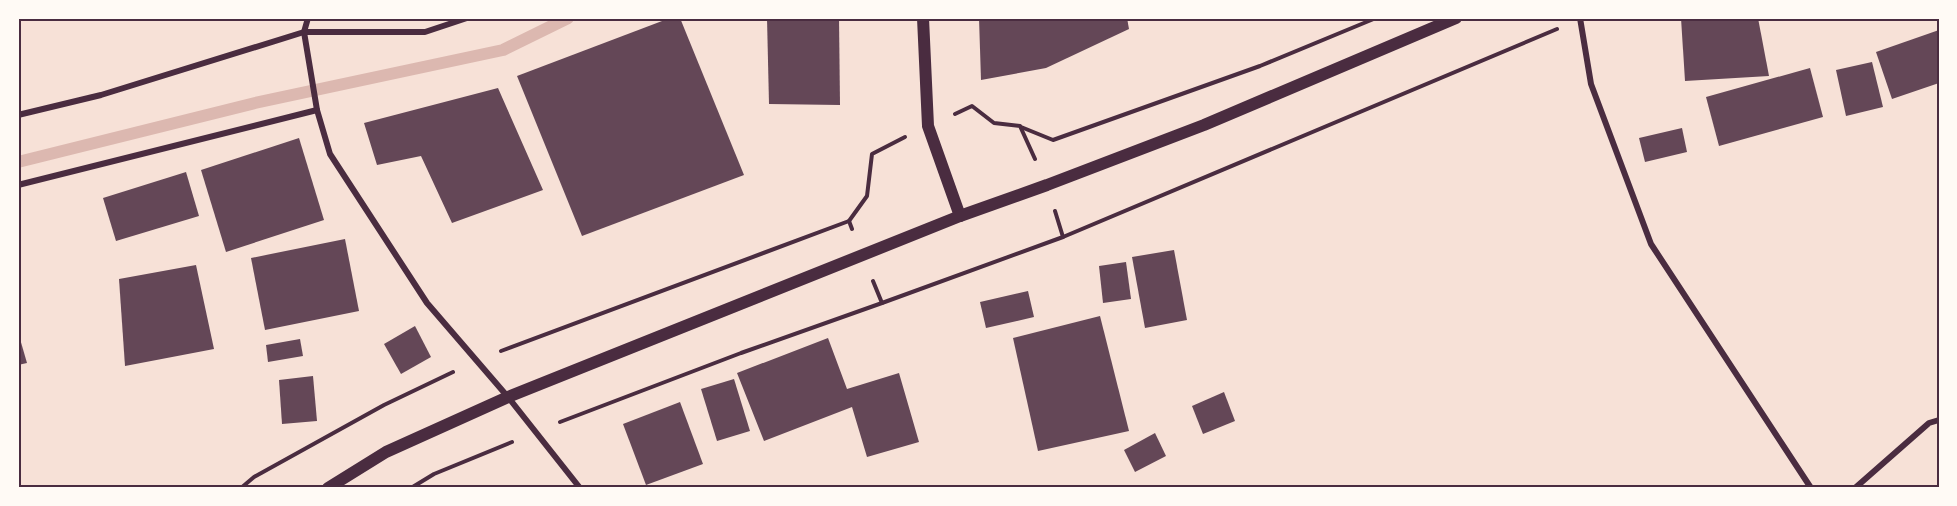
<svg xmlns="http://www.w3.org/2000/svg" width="1957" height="506" font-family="Jost,sans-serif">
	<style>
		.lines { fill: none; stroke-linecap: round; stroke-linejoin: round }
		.stream { stroke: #dcb8b0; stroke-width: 12 }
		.building { fill: #644757 }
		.path { stroke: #4a2c40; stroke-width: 4 }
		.minor { stroke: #4a2c40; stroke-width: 6 }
		.secondary { stroke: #4a2c40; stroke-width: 12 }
		.neatline { fill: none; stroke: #4a2c40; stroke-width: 2 }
	</style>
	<rect width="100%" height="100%" fill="#f7e1d7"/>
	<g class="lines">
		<path class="stream" d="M 18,162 L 255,103 L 503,50 L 568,18"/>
	</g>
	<g class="building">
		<path d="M 670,18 L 680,18 L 744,175 L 582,236 L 517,76 Z"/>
		<path d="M 767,18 L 839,18 L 840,105 L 769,104 Z"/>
		<path d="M 979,18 L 1127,18 L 1129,29 L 1046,68 L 981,80 Z"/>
		<path d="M 1681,18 L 1758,18 L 1769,76 L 1685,81 Z"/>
		<path d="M 1939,30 L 1939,83 L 1892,99 L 1876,52 Z"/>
		<path d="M 1872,62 L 1883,107 L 1846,116 L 1836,70 Z"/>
		<path d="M 1810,68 L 1823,117 L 1719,146 L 1706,97 Z"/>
		<path d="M 498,88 L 543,190 L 452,223 L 421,156 L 377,165 L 364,123 Z"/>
		<path d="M 1682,128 L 1687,152 L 1645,162 L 1639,138 Z"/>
		<path d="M 299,138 L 324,220 L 226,252 L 201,170 Z"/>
		<path d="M 186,172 L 199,216 L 116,241 L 103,198 Z"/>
		<path d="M 345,239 L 359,311 L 265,330 L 251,258 Z"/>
		<path d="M 1174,250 L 1187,320 L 1145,328 L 1132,257 Z"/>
		<path d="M 1126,262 L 1131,299 L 1103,303 L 1099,266 Z"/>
		<path d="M 196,265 L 214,349 L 125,366 L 119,279 Z"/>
		<path d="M 1028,291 L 1034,317 L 986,328 L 980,302 Z"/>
		<path d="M 1100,316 L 1129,431 L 1038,451 L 1013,338 Z"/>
		<path d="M 415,326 L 431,357 L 401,374 L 384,344 Z"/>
		<path d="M 18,332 L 27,363 L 18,365 Z"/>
		<path d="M 828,338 L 847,389 L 899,373 L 919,442 L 867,457 L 852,407 L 764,441 L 737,373 Z"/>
		<path d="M 300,339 L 303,356 L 268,362 L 266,345 Z"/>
		<path d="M 313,376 L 317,421 L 282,424 L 279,380 Z"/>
		<path d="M 734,379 L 750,431 L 717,441 L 701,389 Z"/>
		<path d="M 1224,392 L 1235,421 L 1203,434 L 1192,406 Z"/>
		<path d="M 680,402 L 703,464 L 646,485 L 623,424 Z"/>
		<path d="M 1155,433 L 1166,456 L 1135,472 L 1124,450 Z"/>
	</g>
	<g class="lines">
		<g class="path">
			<path d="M 955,114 L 972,106 L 994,123 L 1020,126 L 1035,159"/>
			<path d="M 1021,127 L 1053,140 L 1260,66 L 1376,18"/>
			<path d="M 849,221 L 867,196 L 872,154 L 905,137"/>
			<path d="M 1063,237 L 1557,29"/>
			<path d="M 882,303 L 1063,237 L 1055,211"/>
			<path d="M 501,351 L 849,221 L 852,229"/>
			<path d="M 560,422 L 741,353 L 882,303 L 873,281"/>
			<path d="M 241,488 L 254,477 L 384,405 L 453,372"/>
			<path d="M 411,488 L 434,474 L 512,442"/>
		</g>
		<g class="minor">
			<path d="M 308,18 L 304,32 L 317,110"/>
			<path d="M 1580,18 L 1591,84 L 1651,244 L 1811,488"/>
			<path d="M 18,115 L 101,95 L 304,32 L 425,32 L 467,18"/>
			<path d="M 18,185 L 317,110 L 330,154 L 427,303 L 508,397 L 580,488"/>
			<path d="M 1855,488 L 1929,423 L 1939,420"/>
		</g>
		<g class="secondary">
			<path d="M 923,18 L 928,126 L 960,216"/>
			<path d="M 328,488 L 386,452 L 508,397 L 960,216 L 1047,185 L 1204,125 L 1456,18"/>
		</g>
	</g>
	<rect width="1957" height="506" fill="none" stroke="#fffaf5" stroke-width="39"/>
	<rect x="20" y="20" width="1918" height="466" class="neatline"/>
</svg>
